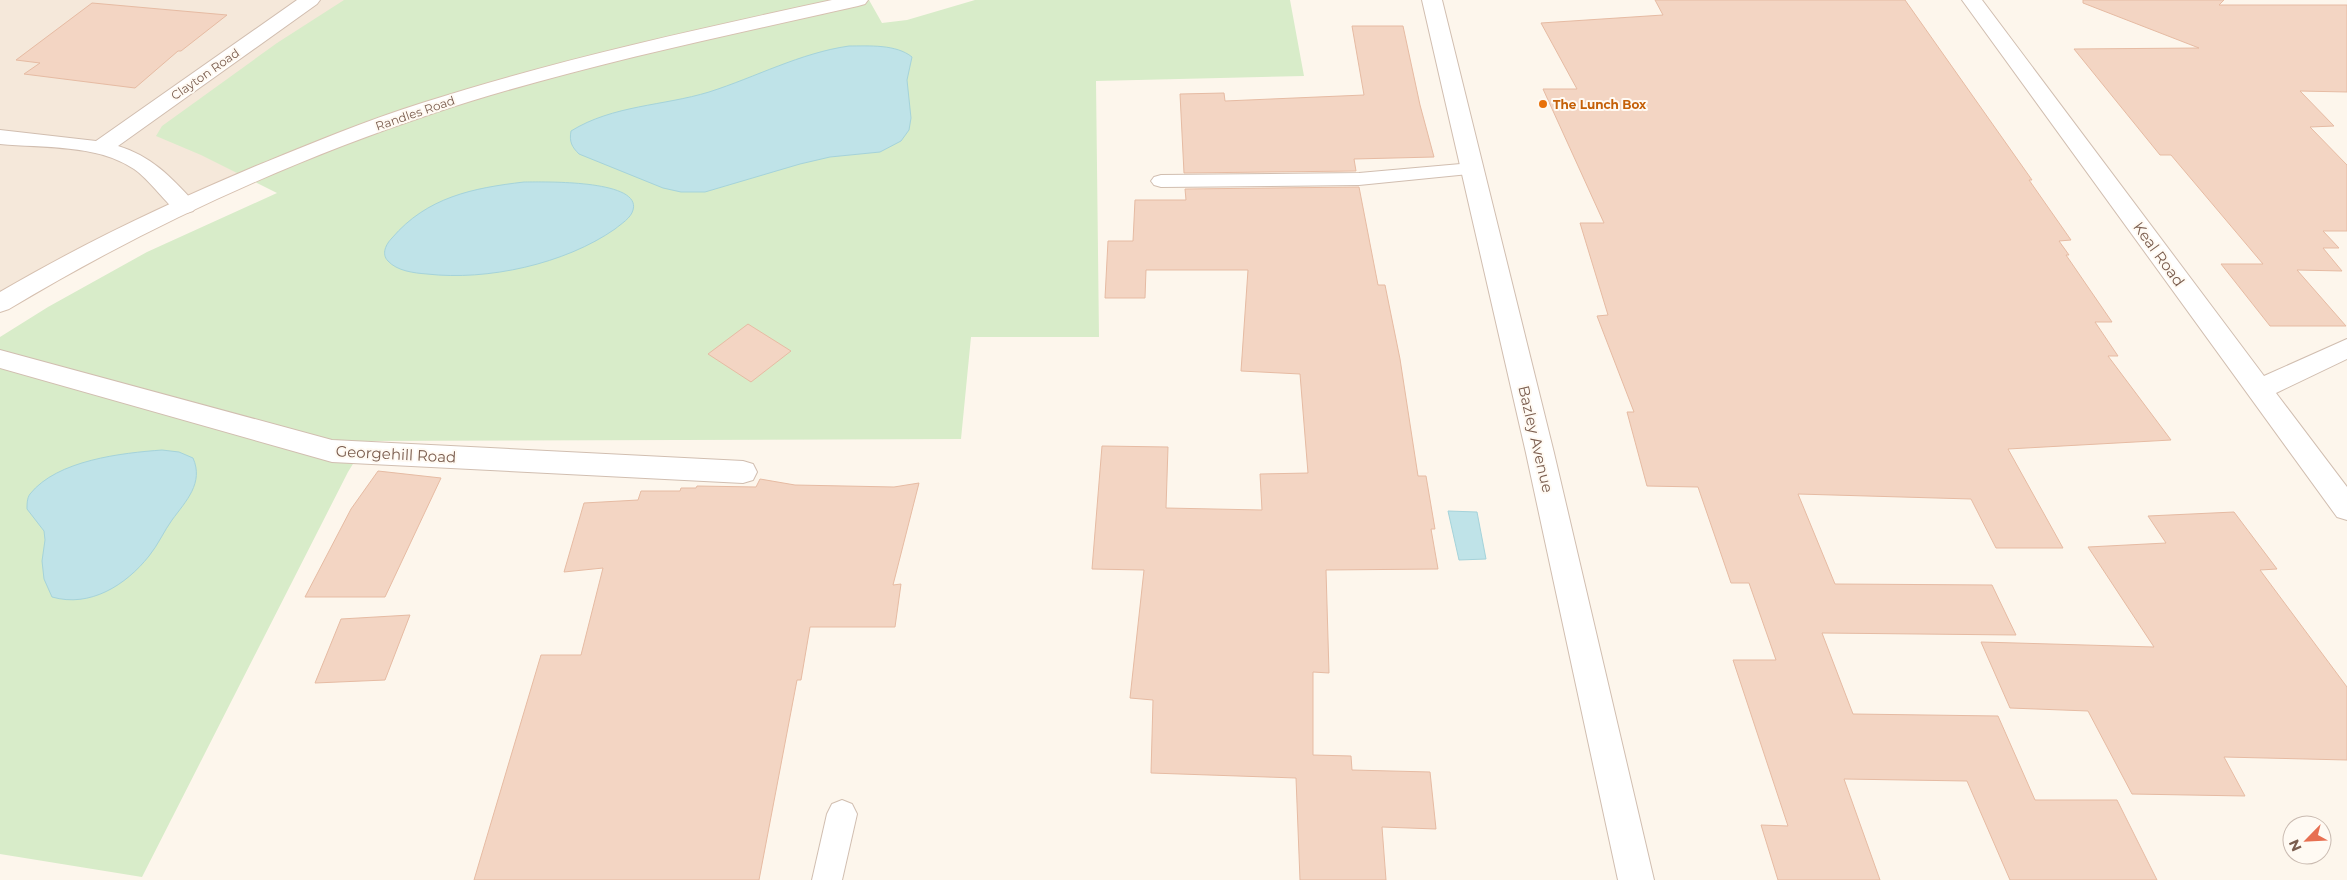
<svg xmlns="http://www.w3.org/2000/svg" width="2347" height="880" font-family="Montserrat,sans-serif">
	<style>
		.residential { fill: #f5e8da }
		.green { fill: #d8ecc9 }
		.water { fill: #bfe3e8; stroke: #a5d3da }
		.building { fill: #f3d5c3; stroke: #e6bba3 }
		.lines { fill: none; stroke-linecap: round; stroke-linejoin: round }
		.lane-casing { stroke: #d1beb0; stroke-width: 2 }
		.street-casing { stroke: #d1beb0; stroke-width: 2 }
		.secondary-casing { stroke: #d6c0b0; stroke-width: 2 }
		.lane { fill: #fff; fill-rule: evenodd }
		.street { fill: #fff; fill-rule: evenodd }
		.secondary { fill: #fff; fill-rule: evenodd }
		.food-dot { fill: #e8710a; stroke: #fffaf3; stroke-width: 2 }
		.labels { text-anchor: middle; dominant-baseline: central; stroke-width: 4; stroke-linejoin: round; paint-order: stroke }
		.far-street-label { font-size: 12px; fill: #7a5c4d; stroke: #fffaf3 }
		.far-food-label { font-size: 12px; font-weight: bold; fill: #c56008; stroke: #fffaf3; text-anchor: start }
		.street-label { font-size: 15px; fill: #7a5c4d; stroke: #fffaf3 }
	</style>
	<rect width="100%" height="100%" fill="#fdf6ec"/>
	<path class="residential" d="M 0,0 L 870,0 L 511,90 L 210,197 L 0,302 Z"/>
	<path class="green" d="M 344,0 L 869,0 L 882,23 L 907,20 L 975,0 L 1290,0 L 1304,76 L 1096,81 L 1099,337 L 971,337 L 961,439 L 367,441 L 348,472 L 142,877 L 0,854 L 0,337 L 48,307 L 147,252 L 277,193 L 201,155 L 156,136 L 162,126 L 277,43 Z"/>
	<g class="water">
		<path d="M 849,46 C 869,46 896,44 912,57 L 907,80 L 911,118 L 909,130 L 901,141 L 880,152 L 830,157 L 800,164 L 705,192 L 681,192 L 663,188 L 579,154 C 572,147 569,142 571,131 C 613,105 663,106 709,92 C 756,77 800,53 849,46 Z"/>
		<path d="M 524,182 C 541,182 642,179 633,210 C 631,218 621,224 615,229 C 565,264 487,281 427,274 C 414,273 397,271 388,261 C 381,254 386,244 392,238 C 427,197 473,188 524,182 Z"/>
		<path d="M 162,450 L 179,452 L 193,458 C 204,483 186,501 172,520 C 164,531 158,545 149,556 C 126,585 90,608 52,597 L 44,579 L 42,561 L 45,540 L 44,531 L 27,509 C 27,504 27,498 30,494 C 57,460 122,453 162,450 Z"/>
		<path d="M 1448,511 L 1477,512 L 1486,559 L 1459,560 Z"/>
	</g>
	<g class="building">
		<path d="M 1655,0 L 1905,0 L 2032,180 L 2029,180 L 2071,240 L 2059,241 L 2069,255 L 2066,255 L 2112,322 L 2095,322 L 2118,356 L 2108,356 L 2171,440 L 2008,449 L 2063,548 L 1996,548 L 1971,499 L 1798,494 L 1835,584 L 1992,585 L 2016,635 L 1822,633 L 1853,714 L 1998,716 L 2035,800 L 2117,800 L 2157,880 L 2010,880 L 1967,781 L 1844,779 L 1880,880 L 1778,880 L 1761,825 L 1788,826 L 1733,660 L 1776,660 L 1749,583 L 1731,583 L 1698,487 L 1647,486 L 1627,412 L 1634,412 L 1597,316 L 1608,315 L 1580,223 L 1604,223 L 1543,89 L 1577,89 L 1541,23 L 1663,15 Z"/>
		<path d="M 2083,0 L 2224,0 L 2219,5 L 2347,5 L 2347,92 L 2300,91 L 2334,126 L 2310,127 L 2347,165 L 2347,231 L 2323,231 L 2339,248 L 2323,248 L 2342,271 L 2297,270 L 2346,326 L 2270,326 L 2221,264 L 2263,264 L 2171,155 L 2160,155 L 2074,49 L 2199,48 L 2083,3 Z"/>
		<path d="M 92,3 L 227,15 L 181,51 L 178,51 L 135,88 L 24,74 L 40,63 L 16,60 Z"/>
		<path d="M 1352,26 L 1403,26 L 1420,105 L 1434,157 L 1354,159 L 1356,171 L 1184,173 L 1180,94 L 1224,93 L 1225,101 L 1364,95 Z"/>
		<path d="M 1359,187 L 1378,285 L 1385,285 L 1400,359 L 1418,476 L 1426,476 L 1435,529 L 1431,529 L 1438,569 L 1326,570 L 1329,673 L 1313,672 L 1313,755 L 1351,756 L 1352,770 L 1430,772 L 1436,829 L 1382,827 L 1386,880 L 1300,880 L 1296,778 L 1151,773 L 1153,700 L 1130,698 L 1144,570 L 1092,569 L 1102,446 L 1168,447 L 1166,508 L 1262,510 L 1260,474 L 1308,473 L 1300,374 L 1241,371 L 1248,270 L 1146,270 L 1145,298 L 1105,298 L 1108,241 L 1133,241 L 1135,200 L 1186,200 L 1185,189 Z"/>
		<path d="M 748,324 L 791,351 L 751,382 L 708,354 Z"/>
		<path d="M 378,471 L 441,478 L 385,597 L 305,597 L 351,509 Z"/>
		<path d="M 760,479 L 795,485 L 894,487 L 919,483 L 893,585 L 901,584 L 895,627 L 810,627 L 801,680 L 797,680 L 759,880 L 474,880 L 541,655 L 581,655 L 603,568 L 564,572 L 584,503 L 638,500 L 641,491 L 680,491 L 681,488 L 696,488 L 697,486 L 756,487 Z"/>
		<path d="M 2234,512 L 2277,569 L 2260,570 L 2347,687 L 2347,760 L 2224,757 L 2245,796 L 2132,794 L 2088,711 L 2010,708 L 1981,642 L 2154,647 L 2088,547 L 2166,543 L 2148,516 Z"/>
		<path d="M 410,615 L 385,680 L 315,683 L 341,619 Z"/>
	</g>
	<g class="lines">
		<defs>
			<g id="lane">
				<path d="M 1472,163 L 1479,165 L 1482,169 L 1479,173 L 1359,185 L 1161,187 L 1154,185 L 1151,181 L 1154,177 L 1161,175 L 1359,173 Z"/>
				<path d="M 842,800 L 852,804 L 857,814 L 842,880 L 812,880 L 827,814 L 832,804 Z"/>
			</g>
			<g id="street">
				<path d="M 297,0 L 320,0 L 317,4 L 118,146 C 151,156 170,176 193,201 L 197,206 L 193,211 C 188,213 184,214 178,212 C 169,207 148,178 134,169 C 97,144 43,148 0,144 L 0,130 L 96,141 Z"/>
				<path d="M 1422,0 L 1442,0 L 1554,453 L 1654,880 L 1618,880 L 1526,453 Z"/>
				<path d="M 1962,0 L 1982,0 L 2264,376 L 2347,339 L 2347,359 L 2276,393 L 2347,487 L 2347,520 L 2337,517 Z"/>
				<path d="M 0,350 L 332,440 L 743,461 L 753,464 L 757,472 L 753,480 L 743,483 L 332,462 L 0,368 Z"/>
			</g>
			<path id="secondary" d="M 832,0 L 868,0 L 865,4 L 858,6 C 716,38 573,67 434,113 C 287,162 142,229 9,309 L 0,312 L 0,292 C 82,244 168,203 256,166 C 310,144 365,121 422,103 C 556,60 694,30 832,0 Z"/>
		</defs>
		<use href="#lane" class="lane-casing"/>
		<use href="#street" class="street-casing"/>
		<use href="#secondary" class="secondary-casing"/>
		<use href="#lane" class="lane"/>
		<use href="#street" class="street"/>
		<use href="#secondary" class="secondary"/>
	</g>
	<circle class="food-dot" cx="1543" cy="104" r="5"/>
	<g class="labels">
		<g class="far-street-label">
			<text transform="translate(205 74) rotate(-35)">Clayton Road</text>
			<text transform="translate(415 113) rotate(-19)">Randles Road</text>
		</g>
		<g class="far-food-label">
			<text x="1553" y="104">The Lunch Box</text>
		</g>
		<g class="street-label">
			<text transform="translate(2159 254) rotate(54)">Keal Road</text>
			<text transform="translate(1536 439) rotate(77)">Bazley Avenue</text>
			<text transform="translate(396 454) rotate(3)">Georgehill Road</text>
		</g>
	</g>
	<g transform="translate(2307 840) rotate(246)"><circle r="24" fill="#fffaf3" stroke="#cabbb1"/>
	<path d="M0-4L9 19L0 12L-9 19Z" fill="#e76f51"/>
	<text y="-8" font-size="14" font-weight="bold" text-anchor="middle" fill="#7a5c4d">N</text>
	</g>
</svg>
